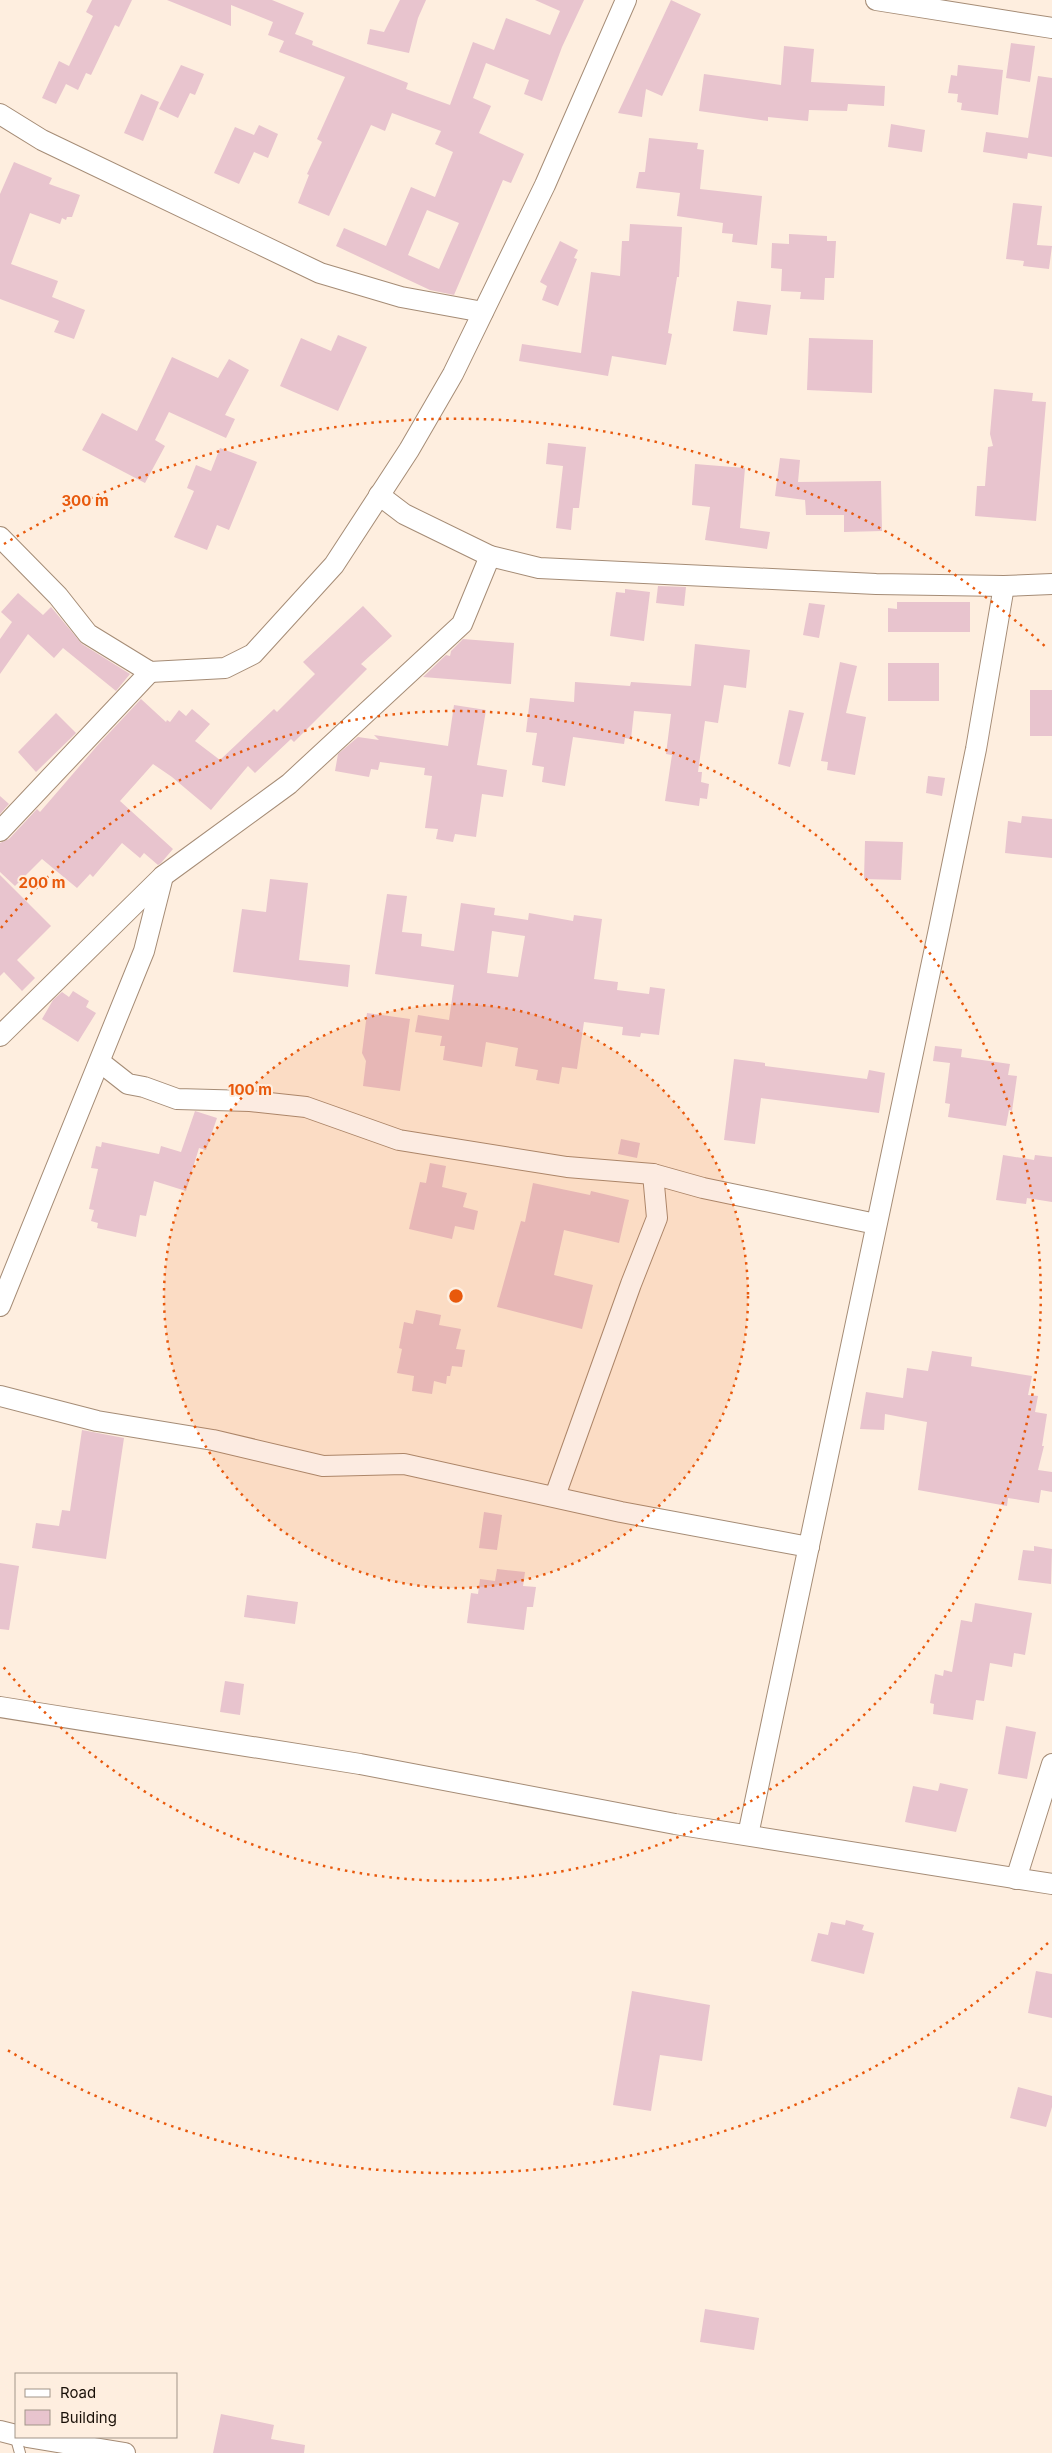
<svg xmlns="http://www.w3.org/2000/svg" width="1052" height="2453" font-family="Inter,sans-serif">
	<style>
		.building { fill: #e8c4ce; fill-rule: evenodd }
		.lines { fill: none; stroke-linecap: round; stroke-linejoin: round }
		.service-casing { stroke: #a58c76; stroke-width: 12 }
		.minor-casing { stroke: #a58c76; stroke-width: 22 }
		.service { stroke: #fff; stroke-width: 10 }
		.minor { stroke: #fff; stroke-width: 20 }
		.ring { fill: none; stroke: #e8590c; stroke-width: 2.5; stroke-dasharray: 2.5 5 }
		.centre { fill: #e8590c; stroke: #feeedf; stroke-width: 2.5 }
		.ring-label { font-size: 15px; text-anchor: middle; font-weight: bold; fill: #e8590c; stroke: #feeedf; stroke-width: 4; stroke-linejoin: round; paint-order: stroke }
	</style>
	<rect width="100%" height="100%" fill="#feeedf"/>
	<g class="building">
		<path d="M 92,0 L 132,0 L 119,27 L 115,25 L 91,75 L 86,73 L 78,90 L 66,84 L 56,104 L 42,98 L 59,61 L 69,66 L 93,16 L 86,12 Z"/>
		<path d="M 167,0 L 272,0 L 304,13 L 295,34 L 313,41 L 312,45 L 408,83 L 406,89 L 450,105 L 473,42 L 494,50 L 506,18 L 550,35 L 560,11 L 535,0 L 584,0 L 562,47 L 542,101 L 524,94 L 529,80 L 486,63 L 473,98 L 491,106 L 479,133 L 524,154 L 511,183 L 503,180 L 454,295 L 430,290 L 336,246 L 344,228 L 386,246 L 411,187 L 435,197 L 453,152 L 435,144 L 441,131 L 392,113 L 385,131 L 371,125 L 329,216 L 298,203 L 309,175 L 307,174 L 322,142 L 317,139 L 345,77 L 279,52 L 284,41 L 268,35 L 273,22 L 231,5 L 231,26 ZM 427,210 L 459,223 L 439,269 L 408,255 Z"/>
		<path d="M 400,0 L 426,0 L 418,18 L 409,53 L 367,44 L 370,29 L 384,32 Z"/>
		<path d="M 671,0 L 701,14 L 662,96 L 646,89 L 642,117 L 618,113 Z"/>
		<path d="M 1011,43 L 1035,46 L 1030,82 L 1006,78 Z"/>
		<path d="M 784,46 L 814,49 L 811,82 L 885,86 L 884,106 L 848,104 L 847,111 L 809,110 L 808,121 L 768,117 L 768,121 L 699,111 L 704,74 L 781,85 Z"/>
		<path d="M 181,65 L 204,74 L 195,95 L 190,93 L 178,118 L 159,109 Z"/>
		<path d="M 958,65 L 1003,70 L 998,115 L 961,110 L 962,103 L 957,102 L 958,94 L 948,93 L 951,75 L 957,76 Z"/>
		<path d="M 1038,76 L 1052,78 L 1052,157 L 1028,153 L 1027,159 L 983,152 L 986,132 L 1028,138 Z"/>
		<path d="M 141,94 L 159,102 L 143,141 L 124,133 Z"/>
		<path d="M 891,124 L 925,130 L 922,152 L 888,147 Z"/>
		<path d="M 259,125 L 278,134 L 268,158 L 254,152 L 239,184 L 214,173 L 235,127 L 254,135 Z"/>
		<path d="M 649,138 L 698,143 L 697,149 L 704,150 L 700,189 L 762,196 L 757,245 L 732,242 L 733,234 L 722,233 L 723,223 L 677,216 L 680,193 L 636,188 L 639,172 L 645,172 Z"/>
		<path d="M 14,162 L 52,178 L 49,184 L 80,195 L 72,217 L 67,217 L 66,220 L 62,218 L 60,224 L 30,213 L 11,264 L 58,281 L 52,297 L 85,310 L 74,339 L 54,332 L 59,321 L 0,299 L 0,194 Z"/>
		<path d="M 1013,203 L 1042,206 L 1037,245 L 1052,246 L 1049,269 L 1023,266 L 1024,261 L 1006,259 Z"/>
		<path d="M 630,224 L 682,227 L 679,277 L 677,277 L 668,333 L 672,334 L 666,365 L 612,356 L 608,376 L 519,361 L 522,344 L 581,353 L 591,272 L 620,276 L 622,241 L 629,241 Z"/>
		<path d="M 789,234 L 827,236 L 827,241 L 836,241 L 834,278 L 825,278 L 824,300 L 800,299 L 801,292 L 781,291 L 782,269 L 771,268 L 772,243 L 789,244 Z"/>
		<path d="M 560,241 L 578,250 L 574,258 L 577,259 L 558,306 L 542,300 L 547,286 L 540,282 Z"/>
		<path d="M 737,301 L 771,305 L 767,335 L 733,331 Z"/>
		<path d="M 338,335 L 367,347 L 338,411 L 280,386 L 301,338 L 331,351 Z"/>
		<path d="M 809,338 L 873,340 L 872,393 L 807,390 Z"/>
		<path d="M 172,357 L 218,378 L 229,359 L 249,370 L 225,415 L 235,419 L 226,438 L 169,412 L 155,440 L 165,446 L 145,483 L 82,450 L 102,413 L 137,431 Z"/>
		<path d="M 994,389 L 1033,393 L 1032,401 L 1046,402 L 1036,521 L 975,516 L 977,486 L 985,486 L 988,447 L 993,446 L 990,434 Z"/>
		<path d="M 548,443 L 586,447 L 579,508 L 573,508 L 571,530 L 556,528 L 563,466 L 546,464 Z"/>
		<path d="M 220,448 L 257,462 L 229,530 L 217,525 L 207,550 L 174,537 L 194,491 L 187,488 L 196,465 L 211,471 Z"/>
		<path d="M 780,458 L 800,460 L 798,482 L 881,481 L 882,531 L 844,532 L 844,515 L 806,515 L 805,500 L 775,496 Z"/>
		<path d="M 695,464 L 745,468 L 740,528 L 770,532 L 767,549 L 705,540 L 710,507 L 692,505 Z"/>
		<path d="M 658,586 L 686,587 L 684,606 L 656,603 Z"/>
		<path d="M 625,589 L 650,592 L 644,641 L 610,636 L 616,592 L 625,593 Z"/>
		<path d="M 18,593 L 43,615 L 51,607 L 82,644 L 130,674 L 116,691 L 63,648 L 54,658 L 28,634 L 0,674 L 0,639 L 12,622 L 1,612 Z"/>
		<path d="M 897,602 L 970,602 L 970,632 L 888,632 L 888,608 L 897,609 Z"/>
		<path d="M 809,603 L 825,605 L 819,638 L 803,635 Z"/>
		<path d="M 363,606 L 392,636 L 361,664 L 367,669 L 294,742 L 291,739 L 255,773 L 248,766 L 211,810 L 172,777 L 153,764 L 120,801 L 173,849 L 161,863 L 158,865 L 144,853 L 140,858 L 122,843 L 93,877 L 90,874 L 77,888 L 42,859 L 15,886 L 0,872 L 0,843 L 9,839 L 37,809 L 40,812 L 97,746 L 141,699 L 166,722 L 167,720 L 170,722 L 179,710 L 186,716 L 192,709 L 210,724 L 195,741 L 220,760 L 274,709 L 277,712 L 315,674 L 303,662 Z"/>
		<path d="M 463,639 L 514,643 L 511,684 L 423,677 L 446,655 L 450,656 L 451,651 Z"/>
		<path d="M 695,644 L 750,650 L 746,688 L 724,685 L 718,723 L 705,721 L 698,772 L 702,772 L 701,782 L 709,784 L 707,799 L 700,798 L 699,806 L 665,801 L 672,755 L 666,754 L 671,714 L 634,711 L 631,739 L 625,738 L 624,744 L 573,737 L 565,786 L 542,782 L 544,767 L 532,765 L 537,733 L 526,732 L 530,698 L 574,702 L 575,682 L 630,686 L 631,682 L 691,686 Z"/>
		<path d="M 840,662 L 857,666 L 846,713 L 866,717 L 855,775 L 827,770 L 828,762 L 821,761 Z"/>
		<rect x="888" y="663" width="51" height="38"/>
		<rect x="1030" y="690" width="22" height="46"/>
		<path d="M 454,705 L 486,710 L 477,765 L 507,770 L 503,797 L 482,794 L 476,837 L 455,834 L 453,842 L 436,839 L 438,829 L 425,828 L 432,776 L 424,775 L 425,768 L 380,762 L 378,770 L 371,769 L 369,777 L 335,771 L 338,754 L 358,737 L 379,740 L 374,735 L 448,746 Z"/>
		<path d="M 789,710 L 804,713 L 790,767 L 778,764 Z"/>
		<path d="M 56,713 L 76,733 L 36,772 L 18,752 Z"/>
		<path d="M 928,776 L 945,778 L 942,796 L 926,793 Z"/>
		<path d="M 0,796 L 9,804 L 0,814 Z"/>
		<path d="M 1022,816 L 1052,819 L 1052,858 L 1005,853 L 1008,821 L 1021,823 Z"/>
		<path d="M 865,841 L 903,842 L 901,880 L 864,879 Z"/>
		<path d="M 0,875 L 51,926 L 17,960 L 35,978 L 22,991 L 4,972 L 0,976 Z"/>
		<path d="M 270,879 L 308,883 L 299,960 L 350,965 L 348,987 L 233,972 L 242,909 L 266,912 Z"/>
		<path d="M 387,894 L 407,896 L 402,932 L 422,934 L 421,946 L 454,951 L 461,903 L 495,908 L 494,915 L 528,920 L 529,913 L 573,921 L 574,915 L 602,919 L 594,979 L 618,982 L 617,990 L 649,994 L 650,987 L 665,989 L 659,1035 L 641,1033 L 640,1037 L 622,1035 L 623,1027 L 584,1022 L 577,1069 L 562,1067 L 559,1084 L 536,1080 L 538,1070 L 515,1066 L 518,1048 L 486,1042 L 482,1067 L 443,1060 L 445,1046 L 440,1046 L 442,1036 L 415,1032 L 418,1015 L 449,1020 L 454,985 L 375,974 ZM 492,931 L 525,936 L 518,977 L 487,973 Z"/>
		<path d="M 73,991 L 89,1001 L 86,1007 L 96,1013 L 78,1042 L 42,1019 L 53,1000 L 62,992 L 69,997 Z"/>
		<path d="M 367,1013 L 410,1019 L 400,1091 L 363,1086 L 366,1061 L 362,1053 Z"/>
		<path d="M 935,1046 L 962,1049 L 961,1057 L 1010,1064 L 1008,1075 L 1017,1076 L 1012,1111 L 1009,1110 L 1006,1126 L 948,1117 L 950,1104 L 945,1103 L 950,1063 L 933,1061 Z"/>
		<path d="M 734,1059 L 765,1063 L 765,1066 L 867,1079 L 869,1070 L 885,1073 L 879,1113 L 761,1098 L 755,1144 L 724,1140 Z"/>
		<path d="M 195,1111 L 217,1118 L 206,1150 L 199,1148 L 186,1191 L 154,1181 L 146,1216 L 140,1215 L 136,1237 L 97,1228 L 98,1223 L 91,1221 L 94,1210 L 89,1209 L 98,1169 L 91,1168 L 96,1146 L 101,1147 L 102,1142 L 159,1154 L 161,1146 L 181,1152 Z"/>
		<path d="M 621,1139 L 640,1143 L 637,1158 L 618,1154 Z"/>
		<path d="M 1003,1155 L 1034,1160 L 1035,1155 L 1052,1157 L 1052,1202 L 1027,1198 L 1026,1204 L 996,1200 Z"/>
		<path d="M 430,1163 L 446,1166 L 442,1187 L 467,1193 L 463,1207 L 478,1211 L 474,1230 L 455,1226 L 452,1239 L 409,1229 L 420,1182 L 426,1183 Z"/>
		<path d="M 533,1183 L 590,1195 L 591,1191 L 629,1200 L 619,1243 L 564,1230 L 554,1275 L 593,1285 L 582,1329 L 497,1307 L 521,1221 L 525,1222 Z"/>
		<path d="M 416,1310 L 441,1315 L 439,1325 L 461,1329 L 456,1349 L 465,1350 L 462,1367 L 452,1366 L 450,1376 L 447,1376 L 446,1384 L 434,1381 L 432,1394 L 412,1391 L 414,1376 L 397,1373 L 402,1349 L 399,1348 L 404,1322 L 413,1324 Z"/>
		<path d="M 932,1351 L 972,1357 L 971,1366 L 1032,1376 L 1028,1395 L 1038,1396 L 1035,1412 L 1047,1414 L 1042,1446 L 1044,1446 L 1038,1470 L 1052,1472 L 1052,1492 L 1041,1490 L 1039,1503 L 1008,1498 L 1007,1506 L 918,1490 L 927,1422 L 885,1414 L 884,1430 L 860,1429 L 866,1392 L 903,1398 L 907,1368 L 928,1371 Z"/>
		<path d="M 82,1430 L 124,1438 L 106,1559 L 32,1548 L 36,1523 L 59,1526 L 62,1510 L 70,1511 Z"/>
		<path d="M 484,1512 L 502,1515 L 497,1550 L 479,1548 Z"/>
		<path d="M 1034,1546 L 1052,1549 L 1051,1584 L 1018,1580 L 1023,1550 L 1034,1551 Z"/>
		<path d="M 0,1563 L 19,1566 L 9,1630 L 0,1629 Z"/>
		<path d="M 497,1569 L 525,1572 L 523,1586 L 536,1587 L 533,1607 L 527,1607 L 524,1630 L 467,1623 L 471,1593 L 478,1594 L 480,1579 L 495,1581 Z"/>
		<path d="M 247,1595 L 298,1602 L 295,1624 L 244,1617 Z"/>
		<path d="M 975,1603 L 1032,1613 L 1025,1655 L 1014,1653 L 1012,1667 L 990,1663 L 984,1701 L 976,1700 L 973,1720 L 933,1714 L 934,1704 L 930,1703 L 935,1674 L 943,1676 L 944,1670 L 952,1672 L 961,1620 L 972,1622 Z"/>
		<path d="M 225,1681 L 244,1684 L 240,1715 L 220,1712 Z"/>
		<path d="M 1006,1726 L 1036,1732 L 1027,1779 L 998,1774 Z"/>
		<path d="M 940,1783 L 968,1789 L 956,1832 L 905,1822 L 913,1786 L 938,1791 Z"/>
		<path d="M 846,1920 L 864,1925 L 862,1930 L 874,1933 L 864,1974 L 811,1961 L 818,1933 L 828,1935 L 831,1922 L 845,1925 Z"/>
		<path d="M 1036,1971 L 1052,1974 L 1052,2018 L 1028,2013 Z"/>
		<path d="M 632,1991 L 710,2005 L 702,2061 L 660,2055 L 651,2111 L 613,2105 Z"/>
		<path d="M 1018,2087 L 1052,2096 L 1052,2107 L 1046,2127 L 1010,2118 Z"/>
		<path d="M 705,2309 L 759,2318 L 754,2350 L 700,2342 Z"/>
		<path d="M 221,2414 L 274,2425 L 271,2439 L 305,2445 L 304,2453 L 213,2453 Z"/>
	</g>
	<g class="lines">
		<defs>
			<path id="service" d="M 15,2435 L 20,2453"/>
			<g id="minor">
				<path d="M 876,0 L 1052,28"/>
				<path d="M 0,114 L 42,140 L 320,273 L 401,297 L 483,312"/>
				<path d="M 379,495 L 404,514 L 490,556 L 539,568 L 876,584 L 1004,586 L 1052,584"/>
				<path d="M 0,537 L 58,596 L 88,634 L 150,672 L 225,668 L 253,654 L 334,565 L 409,450 L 453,374 L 545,185 L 626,0"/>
				<path d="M 0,831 L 150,672"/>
				<path d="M 0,1036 L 163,876 L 289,784 L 462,624 L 490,556"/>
				<path d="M 100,1062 L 128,1084 L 144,1087 L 177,1099 L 250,1101 L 306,1107 L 399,1140 L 567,1167 L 653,1174 L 703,1188 L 876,1224"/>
				<path d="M 0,1306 L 144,951 L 163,876"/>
				<path d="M 0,1396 L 97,1421 L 213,1440 L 323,1466 L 404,1464 L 621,1512 L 809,1547"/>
				<path d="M 555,1496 L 631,1284 L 657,1218 L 653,1174"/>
				<path d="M 0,1707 L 360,1764 L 675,1824 L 1052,1884"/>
				<path d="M 748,1835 L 939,929 L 976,749 L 1004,586"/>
				<path d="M 1016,1879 L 1052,1764"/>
				<path d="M 0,2431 L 16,2435"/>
				<path d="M 27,2437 L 125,2453"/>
			</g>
		</defs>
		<use href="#service" class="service-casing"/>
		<use href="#minor" class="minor-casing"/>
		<use href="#service" class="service"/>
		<use href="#minor" class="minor"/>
	</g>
	<circle cx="456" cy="1296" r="292" fill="#e8590c" fill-opacity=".12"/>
	<g class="ring">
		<circle cx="456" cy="1296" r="292"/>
		<path d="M1 928A585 585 0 1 1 1 1664"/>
		<path d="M1048 1943A877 877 0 0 1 4 2048M4 544A877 877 0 0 1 1048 649"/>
	</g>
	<circle cx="456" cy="1296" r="8" class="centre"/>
	<g class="ring-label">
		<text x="85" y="506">300 m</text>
		<text x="42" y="888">200 m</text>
		<text x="250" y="1095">100 m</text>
	</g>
	<rect x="15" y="2373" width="162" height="65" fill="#feeedf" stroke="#a29589"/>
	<rect x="25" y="2389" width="25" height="8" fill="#ffffff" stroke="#a29589"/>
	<text x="60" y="2398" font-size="15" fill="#191008">Road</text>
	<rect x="25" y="2410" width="25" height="15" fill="#e8c4ce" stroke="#a29589"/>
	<text x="60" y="2423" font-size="15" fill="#191008">Building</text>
</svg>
